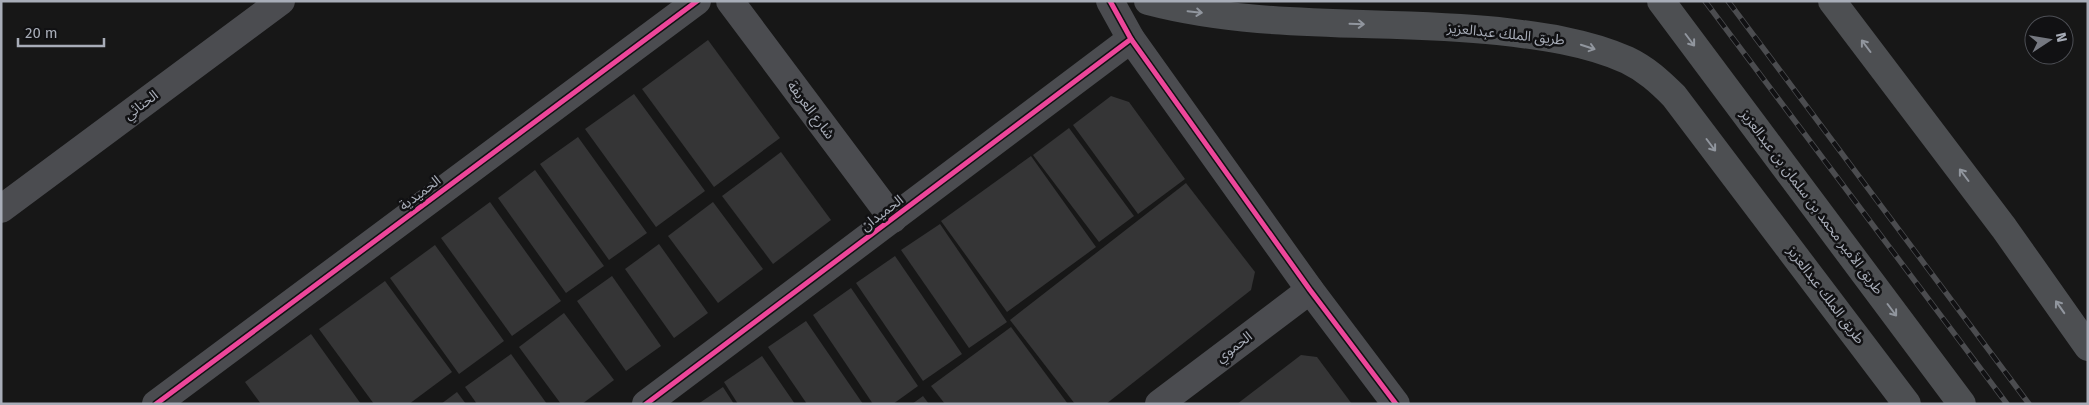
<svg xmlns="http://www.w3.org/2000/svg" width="2089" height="405" font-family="'Fira Sans','Noto Sans Arabic',sans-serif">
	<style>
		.building { fill: #353536 }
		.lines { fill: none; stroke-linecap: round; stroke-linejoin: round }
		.street { stroke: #4b4c50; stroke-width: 28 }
		.primary { stroke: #4d4f52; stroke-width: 28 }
		.rail-casing { stroke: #4b4c4f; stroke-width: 5.5 }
		.rail { stroke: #111113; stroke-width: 4; stroke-dasharray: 11; stroke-linecap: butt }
		.cycleway-casing { stroke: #111113; stroke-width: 8 }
		.cycleway { stroke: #ed469a; stroke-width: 5 }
		.oneway { stroke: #91969e }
		.labels { text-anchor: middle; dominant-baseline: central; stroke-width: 5; stroke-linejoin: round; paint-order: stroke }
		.street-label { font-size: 14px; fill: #a8adb8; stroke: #111113 }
	</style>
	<rect width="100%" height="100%" fill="#171717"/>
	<g class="building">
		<path d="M 708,40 L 780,138 L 714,187 L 642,89 Z"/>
		<path d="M 634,94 L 705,191 L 656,227 L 585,129 Z"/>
		<path d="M 1111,96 L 1129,102 L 1185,179 L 1138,214 L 1073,125 Z"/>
		<path d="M 1069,128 L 1134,216 L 1099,242 L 1033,155 Z"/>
		<path d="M 578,137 L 647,233 L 609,260 L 540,164 Z"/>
		<path d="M 781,152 L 831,220 L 773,264 L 722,196 Z"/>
		<path d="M 1031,156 L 1096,247 L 1007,312 L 941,221 Z"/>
		<path d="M 535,170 L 604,266 L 566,293 L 498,198 Z"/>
		<path d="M 1186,183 L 1255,272 L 1251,290 L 1106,404 L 1075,404 L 1010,320 Z"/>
		<path d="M 490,202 L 561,301 L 512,336 L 441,238 Z"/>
		<path d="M 713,202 L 763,269 L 718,303 L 668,236 Z"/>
		<path d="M 940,224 L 1007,322 L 969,348 L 901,250 Z"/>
		<path d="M 659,244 L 708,313 L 674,338 L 625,269 Z"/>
		<path d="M 435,245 L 504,341 L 459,374 L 390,278 Z"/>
		<path d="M 895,256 L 962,354 L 923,381 L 856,283 Z"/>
		<path d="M 612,276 L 661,346 L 626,371 L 577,301 Z"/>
		<path d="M 385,281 L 452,372 L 409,404 L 374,404 L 319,329 Z"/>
		<path d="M 851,288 L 918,386 L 893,404 L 873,404 L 813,315 Z"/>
		<path d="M 564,313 L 614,380 L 582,404 L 561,404 L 519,347 Z"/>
		<path d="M 806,321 L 863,404 L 807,404 L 768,347 Z"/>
		<path d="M 1011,327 L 1068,404 L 945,404 L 931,386 Z"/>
		<path d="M 311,334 L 361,404 L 261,404 L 245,382 Z"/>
		<path d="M 511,354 L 547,404 L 477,404 L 465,387 Z"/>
		<path d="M 1301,355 L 1317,357 L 1352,404 L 1237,404 Z"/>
		<path d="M 762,356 L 795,404 L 738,404 L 724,382 Z"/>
		<path d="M 723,387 L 734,404 L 698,404 Z"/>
		<path d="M 457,392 L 466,404 L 441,404 Z"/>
		<path d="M 923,396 L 929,404 L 912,404 Z"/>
	</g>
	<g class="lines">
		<g class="street">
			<path d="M 730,1 L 893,219"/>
			<path d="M 1110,1 L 1131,39 L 1310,290 L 1396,404"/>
			<path d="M 1,209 L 281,1"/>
			<path d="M 156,404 L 697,1"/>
			<path d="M 646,404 L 1131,39"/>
			<path d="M 1159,404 L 1310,290"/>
		</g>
		<g class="primary">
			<path d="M 1148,1 C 1262,31 1382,19 1498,31 C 1541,36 1587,42 1627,60 C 1646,69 1660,82 1674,96 L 1907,404"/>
			<path d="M 1661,1 L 1962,404"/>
			<path d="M 1832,1 L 2004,228 L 2088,347"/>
		</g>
		<defs>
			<g id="rail">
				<path d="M 1705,1 L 2007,404"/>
				<path d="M 1728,1 L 2029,404"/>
			</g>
		</defs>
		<use href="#rail" class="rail-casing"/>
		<use href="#rail" class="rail"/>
		<defs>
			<g id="cycleway">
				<path d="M 1110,1 L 1131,39 L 1310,290 L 1396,404"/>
				<path d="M 156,404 L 697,1"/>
				<path d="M 646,404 L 1131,39"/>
			</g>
		</defs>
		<use href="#cycleway" class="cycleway-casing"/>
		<use href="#cycleway" class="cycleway"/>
	</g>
	<defs><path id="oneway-shaft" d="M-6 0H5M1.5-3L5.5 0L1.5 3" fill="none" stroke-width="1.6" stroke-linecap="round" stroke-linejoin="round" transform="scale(1.25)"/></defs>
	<g class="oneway">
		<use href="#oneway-shaft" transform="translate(1195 12) rotate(6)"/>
		<use href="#oneway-shaft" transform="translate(1357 24) rotate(2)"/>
		<use href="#oneway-shaft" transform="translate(1690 40) rotate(53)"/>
		<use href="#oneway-shaft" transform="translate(1866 46) rotate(-127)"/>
		<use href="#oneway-shaft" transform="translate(1588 47) rotate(18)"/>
		<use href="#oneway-shaft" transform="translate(1711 145) rotate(53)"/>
		<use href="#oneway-shaft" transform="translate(1964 175) rotate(-127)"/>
		<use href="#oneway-shaft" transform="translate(2060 307) rotate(-125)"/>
		<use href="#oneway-shaft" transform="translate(1892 310) rotate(53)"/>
	</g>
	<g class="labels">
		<g class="street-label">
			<text transform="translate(1506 34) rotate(6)">طريق الملك عبدالعزيز</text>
			<text transform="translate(141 105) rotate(-37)">الحنائي</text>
			<text transform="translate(811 110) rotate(53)">شارع العريفة</text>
			<text transform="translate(420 193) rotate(-37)">الحميدية</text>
			<text transform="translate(1812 202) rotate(53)">طريق الأمير محمد بن سلمان بن عبدالعزيز</text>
			<text transform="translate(882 213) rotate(-37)">الحميدان</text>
			<text transform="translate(1826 295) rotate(53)">طريق الملك عبدالعزيز</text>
			<text transform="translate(1234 347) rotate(-37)">الحموي</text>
		</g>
	</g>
	<rect width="2089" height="405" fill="none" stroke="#a8adb8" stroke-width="5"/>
	<g transform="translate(2049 40) rotate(78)"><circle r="24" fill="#111113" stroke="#4d4f55"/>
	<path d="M0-4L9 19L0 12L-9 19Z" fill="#757880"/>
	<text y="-8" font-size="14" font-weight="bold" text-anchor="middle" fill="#a8adb8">N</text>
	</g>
	<path d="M18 38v8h86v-8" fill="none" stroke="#a8adb8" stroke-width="2.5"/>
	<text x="25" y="38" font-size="15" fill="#a8adb8" stroke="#111113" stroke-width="4" paint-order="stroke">20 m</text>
</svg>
